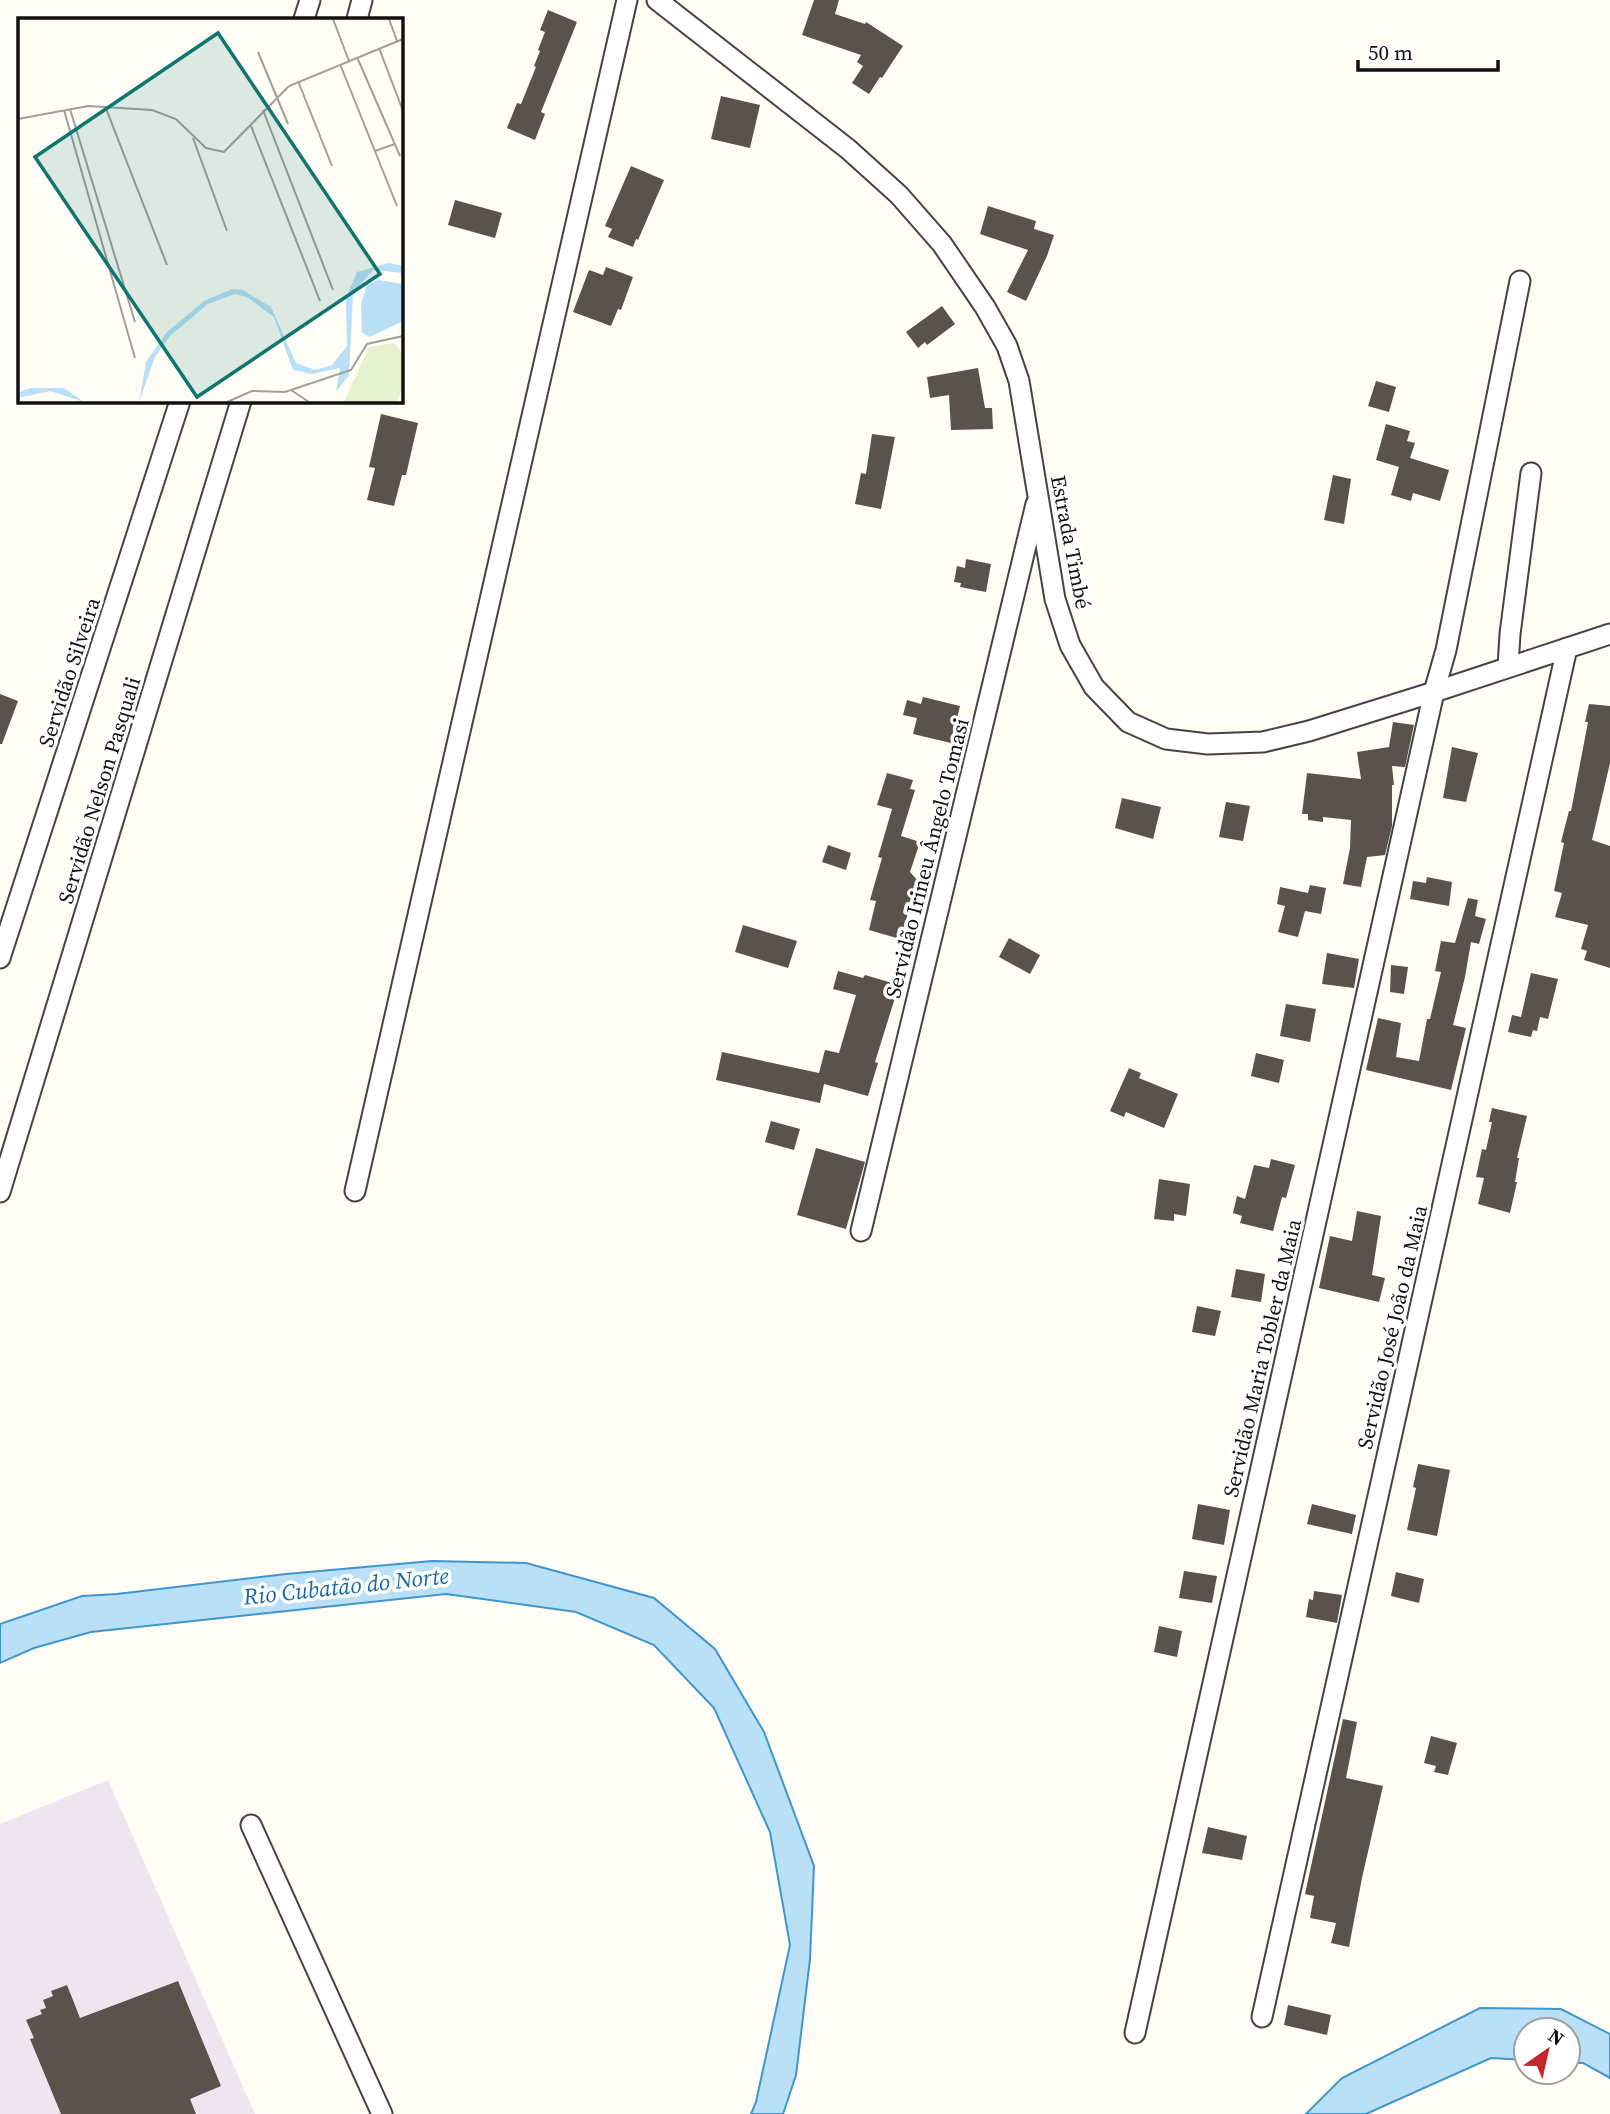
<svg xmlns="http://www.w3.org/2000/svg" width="1610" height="2114" font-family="'Source Serif 4',serif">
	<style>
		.industrial { fill: #eee6ef }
		.water { fill: #b9e0f7; stroke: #3f96cf; stroke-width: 2 }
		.building { fill: #5a524d }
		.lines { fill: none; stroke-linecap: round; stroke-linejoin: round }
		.minor-casing { stroke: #444; stroke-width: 23 }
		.minor { stroke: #fff; stroke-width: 19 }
		.labels { text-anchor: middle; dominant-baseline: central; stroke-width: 7; stroke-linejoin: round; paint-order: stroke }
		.street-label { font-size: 21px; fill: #111; stroke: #fff }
		.water-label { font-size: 23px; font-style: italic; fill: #1768a6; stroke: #fff }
		.inset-road { fill: none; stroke: #a09f9a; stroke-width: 2 }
		.view { fill: #0f766e; fill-opacity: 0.15; stroke: #0f766e; stroke-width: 3.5 }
		.inset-edge { fill: none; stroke: #111; stroke-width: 3.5 }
	</style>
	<rect width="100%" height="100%" fill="#fffdf5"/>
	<path class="industrial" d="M 108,1780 L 255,2114 L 0,2114 L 0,1824 Z"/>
	<g class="water">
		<path d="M 432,1561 L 526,1563 L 654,1598 L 715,1649 L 764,1732 L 814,1866 L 810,1959 L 796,2075 L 783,2114 L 751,2114 L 756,2102 L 790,1945 L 770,1832 L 714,1708 L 654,1645 L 576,1612 L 446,1594 L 91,1632 L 34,1648 L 0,1663 L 0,1624 L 82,1596 L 117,1594 L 286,1574 Z"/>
		<path d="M 1480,2008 L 1561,2009 L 1610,2034 L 1610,2078 L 1583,2063 L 1568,2063 L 1568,2030 L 1526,2030 L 1526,2060 L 1491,2058 L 1366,2114 L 1306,2114 L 1342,2078 Z"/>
	</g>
	<g class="building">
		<path d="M 814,0 L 839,0 L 835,14 L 865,24 L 866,22 L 903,46 L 882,78 L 880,77 L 869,94 L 852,83 L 863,66 L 857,62 L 861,55 L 802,35 Z"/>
		<path d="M 548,10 L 577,22 L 541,112 L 545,114 L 535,140 L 507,128 L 517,103 L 521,104 L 536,67 L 534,66 L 540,51 L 538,50 L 545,32 L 540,30 Z"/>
		<path d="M 721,96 L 760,105 L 750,148 L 711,139 Z"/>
		<path d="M 631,166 L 664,180 L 638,240 L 636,239 L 633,247 L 608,237 L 612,229 L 605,226 Z"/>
		<path d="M 455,200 L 502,213 L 495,238 L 448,225 Z"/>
		<path d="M 988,206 L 1036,221 L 1034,229 L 1054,235 L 1047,256 L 1026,301 L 1007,292 L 1028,250 L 980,234 Z"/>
		<path d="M 606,267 L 633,277 L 621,310 L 618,309 L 611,326 L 573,312 L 589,270 L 603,275 Z"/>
		<path d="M 942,306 L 955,324 L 927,345 L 925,342 L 918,348 L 906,332 Z"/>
		<path d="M 978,368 L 985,408 L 992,408 L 993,429 L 951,430 L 949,395 L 930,398 L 927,377 Z"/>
		<path d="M 1376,381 L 1396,387 L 1389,412 L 1368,406 Z"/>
		<path d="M 381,414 L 418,423 L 406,475 L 402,475 L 394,506 L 367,500 L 375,468 L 369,467 Z"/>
		<path d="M 1386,424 L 1410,431 L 1407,441 L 1415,443 L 1410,458 L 1449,470 L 1440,501 L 1413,493 L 1411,501 L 1391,495 L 1399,467 L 1376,460 Z"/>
		<path d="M 872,434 L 895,437 L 881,509 L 855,504 L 861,473 L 866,474 Z"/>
		<path d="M 1333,475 L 1351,479 L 1344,524 L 1324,520 Z"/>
		<path d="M 966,559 L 991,564 L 986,592 L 960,587 L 961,583 L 954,582 L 957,566 L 965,568 Z"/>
		<path d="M 0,694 L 18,701 L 2,744 L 0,744 Z"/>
		<path d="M 923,697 L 960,706 L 951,743 L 913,734 L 917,718 L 903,715 L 907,700 L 921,704 Z"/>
		<path d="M 1589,704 L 1610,706 L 1610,763 L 1592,840 L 1610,846 L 1610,968 L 1584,960 L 1587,951 L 1581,949 L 1588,925 L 1555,917 L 1562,893 L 1554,891 L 1564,843 L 1561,842 L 1569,811 L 1571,811 L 1588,722 L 1585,722 Z"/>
		<path d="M 1393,722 L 1414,725 L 1405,767 L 1392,766 L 1394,785 L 1392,785 L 1392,826 L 1385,855 L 1367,857 L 1361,887 L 1343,884 L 1350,848 L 1351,820 L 1323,817 L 1323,822 L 1308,820 L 1308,814 L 1302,814 L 1307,773 L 1361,779 L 1357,752 L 1389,747 Z"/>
		<path d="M 1452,747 L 1478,753 L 1466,802 L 1443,798 Z"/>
		<path d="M 887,773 L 913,780 L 910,789 L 915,790 L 901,836 L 920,842 L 910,872 L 918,881 L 900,939 L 869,930 L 876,901 L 870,900 L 882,858 L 878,857 L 892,809 L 877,805 Z"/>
		<path d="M 1122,798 L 1161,807 L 1153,839 L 1115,828 Z"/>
		<path d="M 1226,802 L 1250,806 L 1243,841 L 1219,837 Z"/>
		<path d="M 828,845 L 851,853 L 846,870 L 822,862 Z"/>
		<path d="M 1427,877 L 1452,882 L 1449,906 L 1410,899 L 1413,881 L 1426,883 Z"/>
		<path d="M 1310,885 L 1326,888 L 1321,914 L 1305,911 L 1298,937 L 1278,932 L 1285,906 L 1277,904 L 1280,887 L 1308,893 Z"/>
		<path d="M 1468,898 L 1478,900 L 1475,916 L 1486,919 L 1479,944 L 1471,942 L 1465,977 L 1453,1025 L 1466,1028 L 1451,1090 L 1366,1070 L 1378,1018 L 1401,1023 L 1396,1057 L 1419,1061 L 1427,1019 L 1430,1019 L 1441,972 L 1435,971 L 1441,941 L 1455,943 Z"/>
		<path d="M 743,925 L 797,941 L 788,968 L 735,952 Z"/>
		<path d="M 1009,938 L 1040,955 L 1030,974 L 999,957 Z"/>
		<path d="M 1327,953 L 1359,959 L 1354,988 L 1322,984 Z"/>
		<path d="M 1391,965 L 1408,967 L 1404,994 L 1390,992 Z"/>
		<path d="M 838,971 L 863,978 L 865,975 L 899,985 L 875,1062 L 878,1063 L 868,1096 L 824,1084 L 820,1103 L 716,1080 L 722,1052 L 819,1073 L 825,1050 L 839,1053 L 856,995 L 833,989 Z"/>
		<path d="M 1531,973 L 1558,979 L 1548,1019 L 1540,1017 L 1537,1031 L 1533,1030 L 1531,1037 L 1508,1032 L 1512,1015 L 1521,1017 Z"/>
		<path d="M 1286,1004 L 1316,1009 L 1310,1042 L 1280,1036 Z"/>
		<path d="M 1256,1053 L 1284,1060 L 1279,1083 L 1251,1076 Z"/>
		<path d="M 1129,1068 L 1141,1073 L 1139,1078 L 1178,1094 L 1164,1128 L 1126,1112 L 1124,1117 L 1110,1111 Z"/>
		<path d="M 1492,1108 L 1527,1116 L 1517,1158 L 1519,1158 L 1515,1182 L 1517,1182 L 1510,1213 L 1478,1204 L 1484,1178 L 1476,1177 L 1482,1149 L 1486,1150 L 1492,1122 L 1489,1122 Z"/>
		<path d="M 771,1121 L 800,1129 L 794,1150 L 765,1142 Z"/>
		<path d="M 816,1148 L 865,1162 L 846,1229 L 797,1215 Z"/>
		<path d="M 1271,1159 L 1295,1165 L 1286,1198 L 1282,1197 L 1273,1231 L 1240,1223 L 1242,1216 L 1233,1213 L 1237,1196 L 1245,1199 L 1254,1165 L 1269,1168 Z"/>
		<path d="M 1159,1179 L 1190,1184 L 1186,1216 L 1174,1214 L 1174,1221 L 1154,1219 Z"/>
		<path d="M 1357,1211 L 1381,1216 L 1372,1275 L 1385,1278 L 1379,1302 L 1319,1288 L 1330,1236 L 1352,1241 Z"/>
		<path d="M 1236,1269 L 1265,1274 L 1261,1302 L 1231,1297 Z"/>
		<path d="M 1197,1306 L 1221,1311 L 1215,1336 L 1192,1332 Z"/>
		<path d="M 1418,1464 L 1450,1470 L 1437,1536 L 1407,1530 L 1416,1488 L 1413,1487 Z"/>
		<path d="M 1198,1504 L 1230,1510 L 1224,1545 L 1192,1539 Z"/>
		<path d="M 1312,1504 L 1356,1515 L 1352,1534 L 1307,1524 Z"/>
		<path d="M 1184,1571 L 1217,1576 L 1212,1603 L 1179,1598 Z"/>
		<path d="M 1396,1572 L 1424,1579 L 1419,1603 L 1391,1596 Z"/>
		<path d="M 1314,1591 L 1342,1595 L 1337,1623 L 1306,1617 L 1309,1599 L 1313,1600 Z"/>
		<path d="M 1159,1626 L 1182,1631 L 1177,1657 L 1154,1652 Z"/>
		<path d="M 1343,1719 L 1357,1722 L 1346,1778 L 1383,1786 L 1362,1878 L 1349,1947 L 1331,1943 L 1336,1923 L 1310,1918 L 1314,1896 L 1305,1894 Z"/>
		<path d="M 1431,1736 L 1457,1743 L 1448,1775 L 1434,1772 L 1436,1766 L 1424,1763 Z"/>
		<path d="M 1208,1827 L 1247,1836 L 1242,1860 L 1202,1853 Z"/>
		<path d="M 178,1981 L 221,2086 L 190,2099 L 196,2114 L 61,2114 L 30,2039 L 34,2038 L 26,2020 L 42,2014 L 40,2010 L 46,2008 L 43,2000 L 53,1996 L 51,1991 L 67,1985 L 80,2018 Z"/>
		<path d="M 1288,2005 L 1331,2015 L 1327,2035 L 1284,2025 Z"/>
	</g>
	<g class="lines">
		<defs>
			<g id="minor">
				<path d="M 657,0 L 848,149 L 899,195 L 942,244 L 985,307 L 1007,346 L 1019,381 L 1055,599 L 1070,645 L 1094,687 L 1128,722 L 1166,739 L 1208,744 L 1263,742 L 1309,731 L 1434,692 L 1610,634"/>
				<path d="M 304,19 L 310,0"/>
				<path d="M 357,19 L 362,0"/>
				<path d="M 1508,667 L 1510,634 L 1531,473"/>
				<path d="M 0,958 L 180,401"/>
				<path d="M 355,1191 L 627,0"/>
				<path d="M 0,1192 L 241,401"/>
				<path d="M 861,1231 L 1036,504"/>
				<path d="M 251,1825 L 382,2114"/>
				<path d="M 1262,2017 L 1567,648"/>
				<path d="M 1135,2033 L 1434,692 L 1446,650 L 1520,281"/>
			</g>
		</defs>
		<use href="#minor" class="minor-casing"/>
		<use href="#minor" class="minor"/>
	</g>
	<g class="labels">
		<g class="street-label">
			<text transform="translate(1071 542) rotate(79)">Estrada Timbé</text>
			<text transform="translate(69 672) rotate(-72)">Servidão Silveira</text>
			<text transform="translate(99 790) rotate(-73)">Servidão Nelson Pasquali</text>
			<text transform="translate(927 858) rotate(-76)">Servidão Irineu Ângelo Tomasi</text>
			<text transform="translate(1392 1327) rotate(-77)">Servidão José João da Maia</text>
			<text transform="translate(1262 1358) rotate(-77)">Servidão Maria Tobler da Maia</text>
		</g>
		<g class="water-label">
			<text transform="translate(346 1586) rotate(-6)">Rio Cubatão do Norte</text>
		</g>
	</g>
	<g transform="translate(18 18)">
		<rect width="385" height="385" fill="#fffdf5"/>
		<path d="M 376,325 L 385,336 L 385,367 L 379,384 L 326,384 L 351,329 Z" fill="#e6f2cf"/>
		<path d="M 371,245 L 385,248 L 385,255 L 355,252 L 335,275 L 331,357 L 318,374 L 322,350 L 293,356 L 275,352 L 256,299 L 229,279 L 217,276 L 190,286 L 152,318 L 137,339 L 121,384 L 128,344 L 149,314 L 186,283 L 214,271 L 225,272 L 253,289 L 278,345 L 297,352 L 314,347 L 329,328 L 328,280 L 339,254 ZM 360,262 L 385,266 L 385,303 L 352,319 L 344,315 L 343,286 L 349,267 ZM 12,370 L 46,370 L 66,384 L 32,373 L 0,380 L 0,375 Z" fill="#b9e0f7"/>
		<path class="inset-road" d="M 315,1 L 331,43M 371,1 L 379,23M 361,30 L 385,93M 240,34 L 270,106M 339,39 L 382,138M 322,46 L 379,188M 280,63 L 314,148M 87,88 L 149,247M 52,91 L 117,304M 46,92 L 117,340M 245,92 L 315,272M 0,101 L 70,88 L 134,92 L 158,101 L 188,130 L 206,134 L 271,68 L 385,21M 233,108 L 302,283M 175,120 L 209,213M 357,133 L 377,126M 273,372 L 291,384M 209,384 L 234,373 L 267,374 L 333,352 L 349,326 L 385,318"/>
		<path class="view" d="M 200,15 L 362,256 L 179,379 L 17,139 Z"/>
		<rect width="385" height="385" class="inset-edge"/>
	</g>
	<g transform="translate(1547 2051) rotate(34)"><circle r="33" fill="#ffffff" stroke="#a0a0a0" stroke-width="2"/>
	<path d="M0-5L12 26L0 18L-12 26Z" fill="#c4262e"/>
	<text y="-10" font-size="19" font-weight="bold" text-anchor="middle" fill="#111111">N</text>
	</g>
	<path d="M1358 60v10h140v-10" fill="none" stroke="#111111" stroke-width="3.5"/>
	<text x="1368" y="60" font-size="21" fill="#111111" stroke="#ffffff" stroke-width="5" paint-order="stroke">50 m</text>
</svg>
